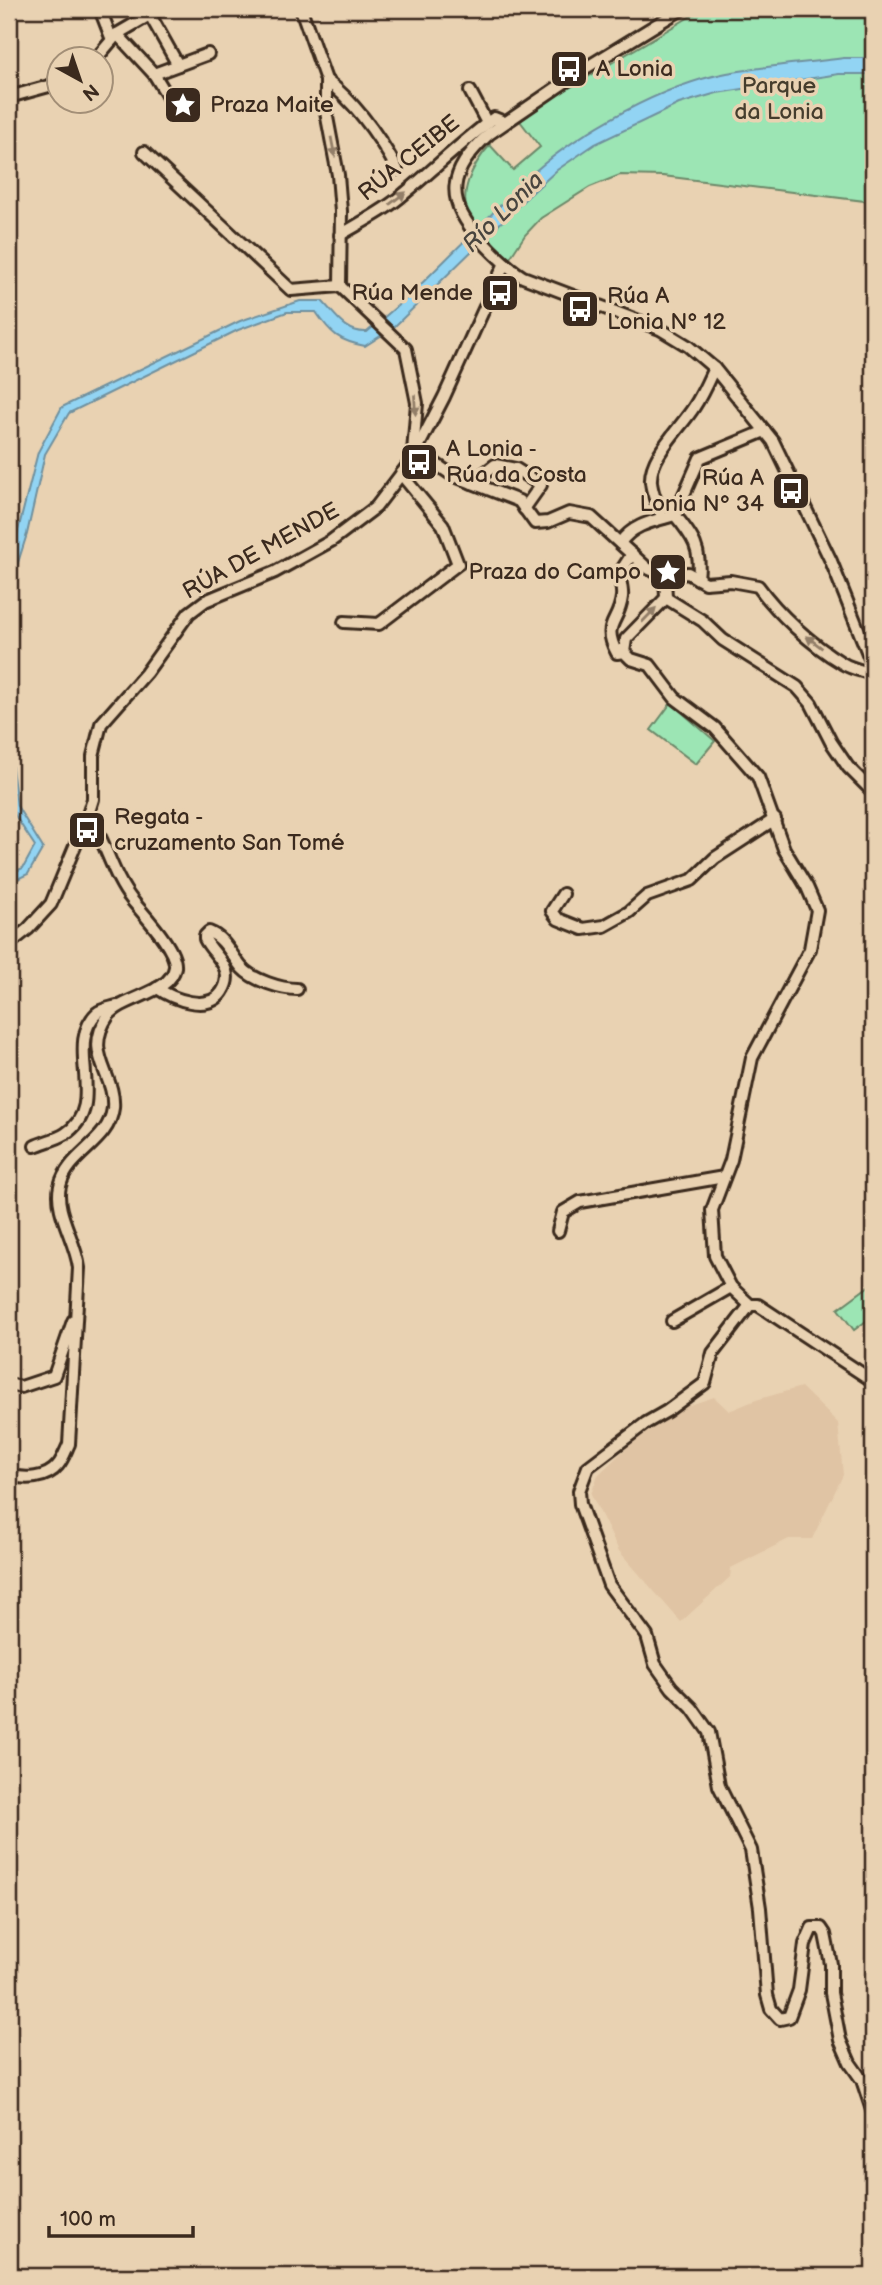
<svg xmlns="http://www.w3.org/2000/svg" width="882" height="2285" font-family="'Balsamiq Sans',sans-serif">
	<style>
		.built { fill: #e0c4a4 }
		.green { fill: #9ce5b4; stroke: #6c8869; stroke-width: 2 }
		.water { fill: #92d4f3; stroke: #6f909e; stroke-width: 2 }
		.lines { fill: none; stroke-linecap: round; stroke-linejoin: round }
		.minor-casing { stroke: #3b2a1e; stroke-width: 16 }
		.minor { stroke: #e9d2b2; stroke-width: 10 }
		.oneway { fill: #927e68 }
		.labels { text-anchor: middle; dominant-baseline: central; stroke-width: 7; stroke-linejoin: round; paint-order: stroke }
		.poi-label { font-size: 23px; fill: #3b2a1e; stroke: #e9d2b2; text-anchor: start }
		.park-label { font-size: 23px; fill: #453d2d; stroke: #e9d2b2 }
		.street-label { font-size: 23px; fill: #3b2a1e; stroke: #e9d2b2 }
		.water-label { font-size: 24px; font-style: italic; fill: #48443e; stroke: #e9d2b2 }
	</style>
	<rect width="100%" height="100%" fill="#e9d2b2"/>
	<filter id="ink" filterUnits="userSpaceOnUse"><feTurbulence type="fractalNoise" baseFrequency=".0143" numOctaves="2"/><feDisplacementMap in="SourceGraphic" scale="14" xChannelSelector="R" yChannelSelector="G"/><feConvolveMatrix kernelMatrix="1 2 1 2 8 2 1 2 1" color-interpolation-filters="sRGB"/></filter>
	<g filter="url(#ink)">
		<path class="built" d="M 801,1387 L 838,1423 L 843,1475 L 812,1539 L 789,1539 L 731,1568 L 730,1577 L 681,1622 L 619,1551 L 591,1494 L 598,1475 L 637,1438 L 678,1409 L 714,1397 L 729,1411 L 756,1400 Z"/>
		<g class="green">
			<path d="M 703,9 L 873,9 L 873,202 L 663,176 L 620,175 L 590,187 L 541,218 L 525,235 L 508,261 C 496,249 479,235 471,220 C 456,195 473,164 490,145 L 513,170 L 540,147 L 520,121 L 554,97 Z"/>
			<path d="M 671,703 L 715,741 L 696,764 L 651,730 Z"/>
			<path d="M 873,1283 L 873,1316 L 854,1330 L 838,1309 Z"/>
		</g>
		<g class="water">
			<path d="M 844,58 L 873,58 L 873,74 L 839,74 L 717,93 L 679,104 L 595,144 L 557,170 L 524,200 L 393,328 L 365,346 C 339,341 331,334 316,312 L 287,312 L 238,330 L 69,413 L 45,454 L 27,534 L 9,591 L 9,566 L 38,452 L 62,407 L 240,321 L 300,301 L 322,301 C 336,315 345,333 367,332 L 410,295 L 533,173 C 582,130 663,85 727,73 C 765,66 805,63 844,58 Z"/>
			<path d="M 9,745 L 17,806 L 43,848 L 28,874 L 9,883 L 9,874 L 23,868 L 35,846 L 12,811 L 9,793 Z"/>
		</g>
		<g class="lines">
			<defs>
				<g id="minor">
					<path d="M 100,9 L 112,40"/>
					<path d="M 301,9 L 326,80 L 326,112 L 338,175 L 341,211 L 340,286 L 406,349 L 417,403 L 413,452"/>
					<path d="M 682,9 L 584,69 L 489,134 C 448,171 443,200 482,241 C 495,255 507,267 523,277 L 660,329 L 688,346 L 714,368 L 773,441 L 831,561 L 873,666"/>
					<path d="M 150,15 L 178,65"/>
					<path d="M 117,34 L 154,74 L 168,97"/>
					<path d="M 95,60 L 117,34 L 160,9"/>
					<path d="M 154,74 L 208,54"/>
					<path d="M 326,80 C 356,103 379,136 397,169"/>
					<path d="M 470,91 L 487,123"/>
					<path d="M 9,97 L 60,83"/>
					<path d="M 144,152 L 291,290 L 340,286"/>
					<path d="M 340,235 C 362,222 386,210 405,193 C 435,168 463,141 494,118 L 504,122"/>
					<path d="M 417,451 L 452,475 L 519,501 L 535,523 L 548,522 L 569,513 L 591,517 L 647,568 L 665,576"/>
					<path d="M 472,483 L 495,465 L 516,469 L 541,485 L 524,509"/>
					<path d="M 675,515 C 693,537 702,549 698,579"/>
					<path d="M 663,518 C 658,507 652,494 651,482 C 649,456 681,428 694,407 C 702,395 708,381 714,368"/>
					<path d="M 620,543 C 633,524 654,521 675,515 L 700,458 L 765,431"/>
					<path d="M 632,554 L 619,574 C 620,581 623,590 622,597 C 619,624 601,623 617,653 L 624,652 L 631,659 L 650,665 L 675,698 L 715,728 L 758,777 L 784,849 L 807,887 L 817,910 L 810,949 L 752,1058 L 731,1160 L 712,1210 L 715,1256 L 731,1287 L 750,1305 L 758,1305 L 870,1379"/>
					<path d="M 665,576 L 688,573 L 705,583 L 731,581 L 758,586 C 778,614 812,645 842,663 C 851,669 863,671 873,674"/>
					<path d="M 666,598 L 703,621 L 723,640 L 797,687 L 811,703 L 831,742 L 848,767 L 873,792"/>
					<path d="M 344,622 L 379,624 L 458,564 L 443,525 L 401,474"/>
					<path d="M 624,652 L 626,639 L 666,598 L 665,576"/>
					<path d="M 563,894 L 552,911 L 558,919 L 583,929 L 604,926 L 629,912 L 647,896 L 692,880 L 715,858 L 775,819"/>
					<path d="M 9,944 L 28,929 L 51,904 L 88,815 L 93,799 L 93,756 L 101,724 L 146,673 L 189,613 L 205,601 L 275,572 L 331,541 L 376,507 L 411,461 L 444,397 L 504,265"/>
					<path d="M 157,988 C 173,999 208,1013 222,992 C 226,986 228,978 226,971 C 222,958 211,951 205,939 L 205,936 L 209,932 C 225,938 231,955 242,968 C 253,980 281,989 297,989"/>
					<path d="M 35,1146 C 44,1142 57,1139 65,1134 C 110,1105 63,1045 97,1013 C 101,1009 110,1008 117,1006"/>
					<path d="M 558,1231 L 563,1212 L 580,1202 L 724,1177"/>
					<path d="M 750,1305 L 713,1353 L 705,1383 L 667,1411 L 646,1423 L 588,1467 L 579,1491 L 580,1504 L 609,1585 L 647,1636 L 655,1664 L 672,1688 L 692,1708 L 709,1732 L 719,1786 L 751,1850 L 760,1908 L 767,1995 L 771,2009 L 780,2019 L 789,2017 L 799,1990 L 805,1944 L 812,1928 L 821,1928 L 825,1934 L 831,1964 L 831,1993 L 840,2040 L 850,2063 L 862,2080 L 873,2113"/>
					<path d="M 672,1321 L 731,1287"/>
					<path d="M 9,1384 L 21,1387 L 54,1376 L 73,1321"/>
					<path d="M 9,1475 C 25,1480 47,1479 58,1465 C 63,1459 66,1450 69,1444 L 79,1268 C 76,1241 54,1211 60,1186 C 68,1153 109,1143 113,1108 C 116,1074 82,1054 108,1016 C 123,996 171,994 175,967 C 177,949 143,914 132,900 C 112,875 106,842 88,815"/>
				</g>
			</defs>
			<use href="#minor" class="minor-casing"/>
			<use href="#minor" class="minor"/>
		</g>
		<defs><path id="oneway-solid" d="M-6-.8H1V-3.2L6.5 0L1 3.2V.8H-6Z" transform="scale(1.75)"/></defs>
		<g class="oneway">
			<use href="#oneway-solid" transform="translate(333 147) rotate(79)"/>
			<use href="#oneway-solid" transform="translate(398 198) rotate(-37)"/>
			<use href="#oneway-solid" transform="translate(415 405) rotate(87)"/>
			<use href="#oneway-solid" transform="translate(649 615) rotate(-46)"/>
			<use href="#oneway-solid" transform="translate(814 642) rotate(-143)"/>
		</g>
	</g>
	<defs>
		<symbol id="bus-square" viewBox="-11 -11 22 22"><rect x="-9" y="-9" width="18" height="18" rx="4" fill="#3b2a1e" stroke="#e9d2b2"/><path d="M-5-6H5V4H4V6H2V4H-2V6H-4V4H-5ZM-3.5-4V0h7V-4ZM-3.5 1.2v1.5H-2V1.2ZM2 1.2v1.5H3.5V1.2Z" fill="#fff"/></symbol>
		<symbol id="sight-square" viewBox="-11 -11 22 22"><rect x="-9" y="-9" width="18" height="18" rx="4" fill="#3b2a1e" stroke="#e9d2b2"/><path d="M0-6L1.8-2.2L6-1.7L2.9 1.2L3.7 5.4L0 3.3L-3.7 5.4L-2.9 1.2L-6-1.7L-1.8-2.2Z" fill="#fff"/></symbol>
	</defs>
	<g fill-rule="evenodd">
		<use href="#bus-square" x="547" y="47" width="44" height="44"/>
		<use href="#sight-square" x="161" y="83" width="44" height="44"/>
		<use href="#bus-square" x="478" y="271" width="44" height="44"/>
		<use href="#bus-square" x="558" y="287" width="44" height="44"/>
		<use href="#bus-square" x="397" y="440" width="44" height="44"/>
		<use href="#bus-square" x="769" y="469" width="44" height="44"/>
		<use href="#sight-square" x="646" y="550" width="44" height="44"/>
		<use href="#bus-square" x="65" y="808" width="44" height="44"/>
	</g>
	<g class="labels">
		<g class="poi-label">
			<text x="596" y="69">A Lonia</text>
			<text x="210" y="105">Praza Maite</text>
			<text x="473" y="293" text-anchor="end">Rúa Mende</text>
			<text x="607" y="296">Rúa A<tspan x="607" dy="26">Lonia Nº 12</tspan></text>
			<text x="446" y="449">A Lonia -<tspan x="446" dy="26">Rúa da Costa</tspan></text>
			<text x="764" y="478" text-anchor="end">Rúa A<tspan x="764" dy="26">Lonia Nº 34</tspan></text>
			<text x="641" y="572" text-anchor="end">Praza do Campo</text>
			<text x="114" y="817">Regata -<tspan x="114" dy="26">cruzamento San Tomé</tspan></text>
		</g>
		<g class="park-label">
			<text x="779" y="86">Parque<tspan x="779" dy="26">da Lonia</tspan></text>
		</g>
		<g class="street-label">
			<text transform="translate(409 158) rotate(-39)">RÚA CEIBE</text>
			<text transform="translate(261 551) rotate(-29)">RÚA DE MENDE</text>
		</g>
		<g class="water-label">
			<text transform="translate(503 212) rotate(-45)">Río Lonia</text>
		</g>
	</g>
	<rect width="882" height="2285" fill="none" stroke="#e9d2b2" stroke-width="35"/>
	<rect x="18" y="18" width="847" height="2250" fill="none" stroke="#3b2a1e" stroke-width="2.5" filter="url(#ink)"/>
	<g transform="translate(80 80) rotate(140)"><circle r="33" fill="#e9d2b2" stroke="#a38f77" stroke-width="2"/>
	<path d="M0-5L12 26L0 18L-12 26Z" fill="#3b2a1e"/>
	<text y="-10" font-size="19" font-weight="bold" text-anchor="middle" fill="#3b2a1e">N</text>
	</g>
	<path d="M49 2226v10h144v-10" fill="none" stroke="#3b2a1e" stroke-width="3.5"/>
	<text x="60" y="2226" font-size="21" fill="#3b2a1e" stroke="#e9d2b2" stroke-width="5" paint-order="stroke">100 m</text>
</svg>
